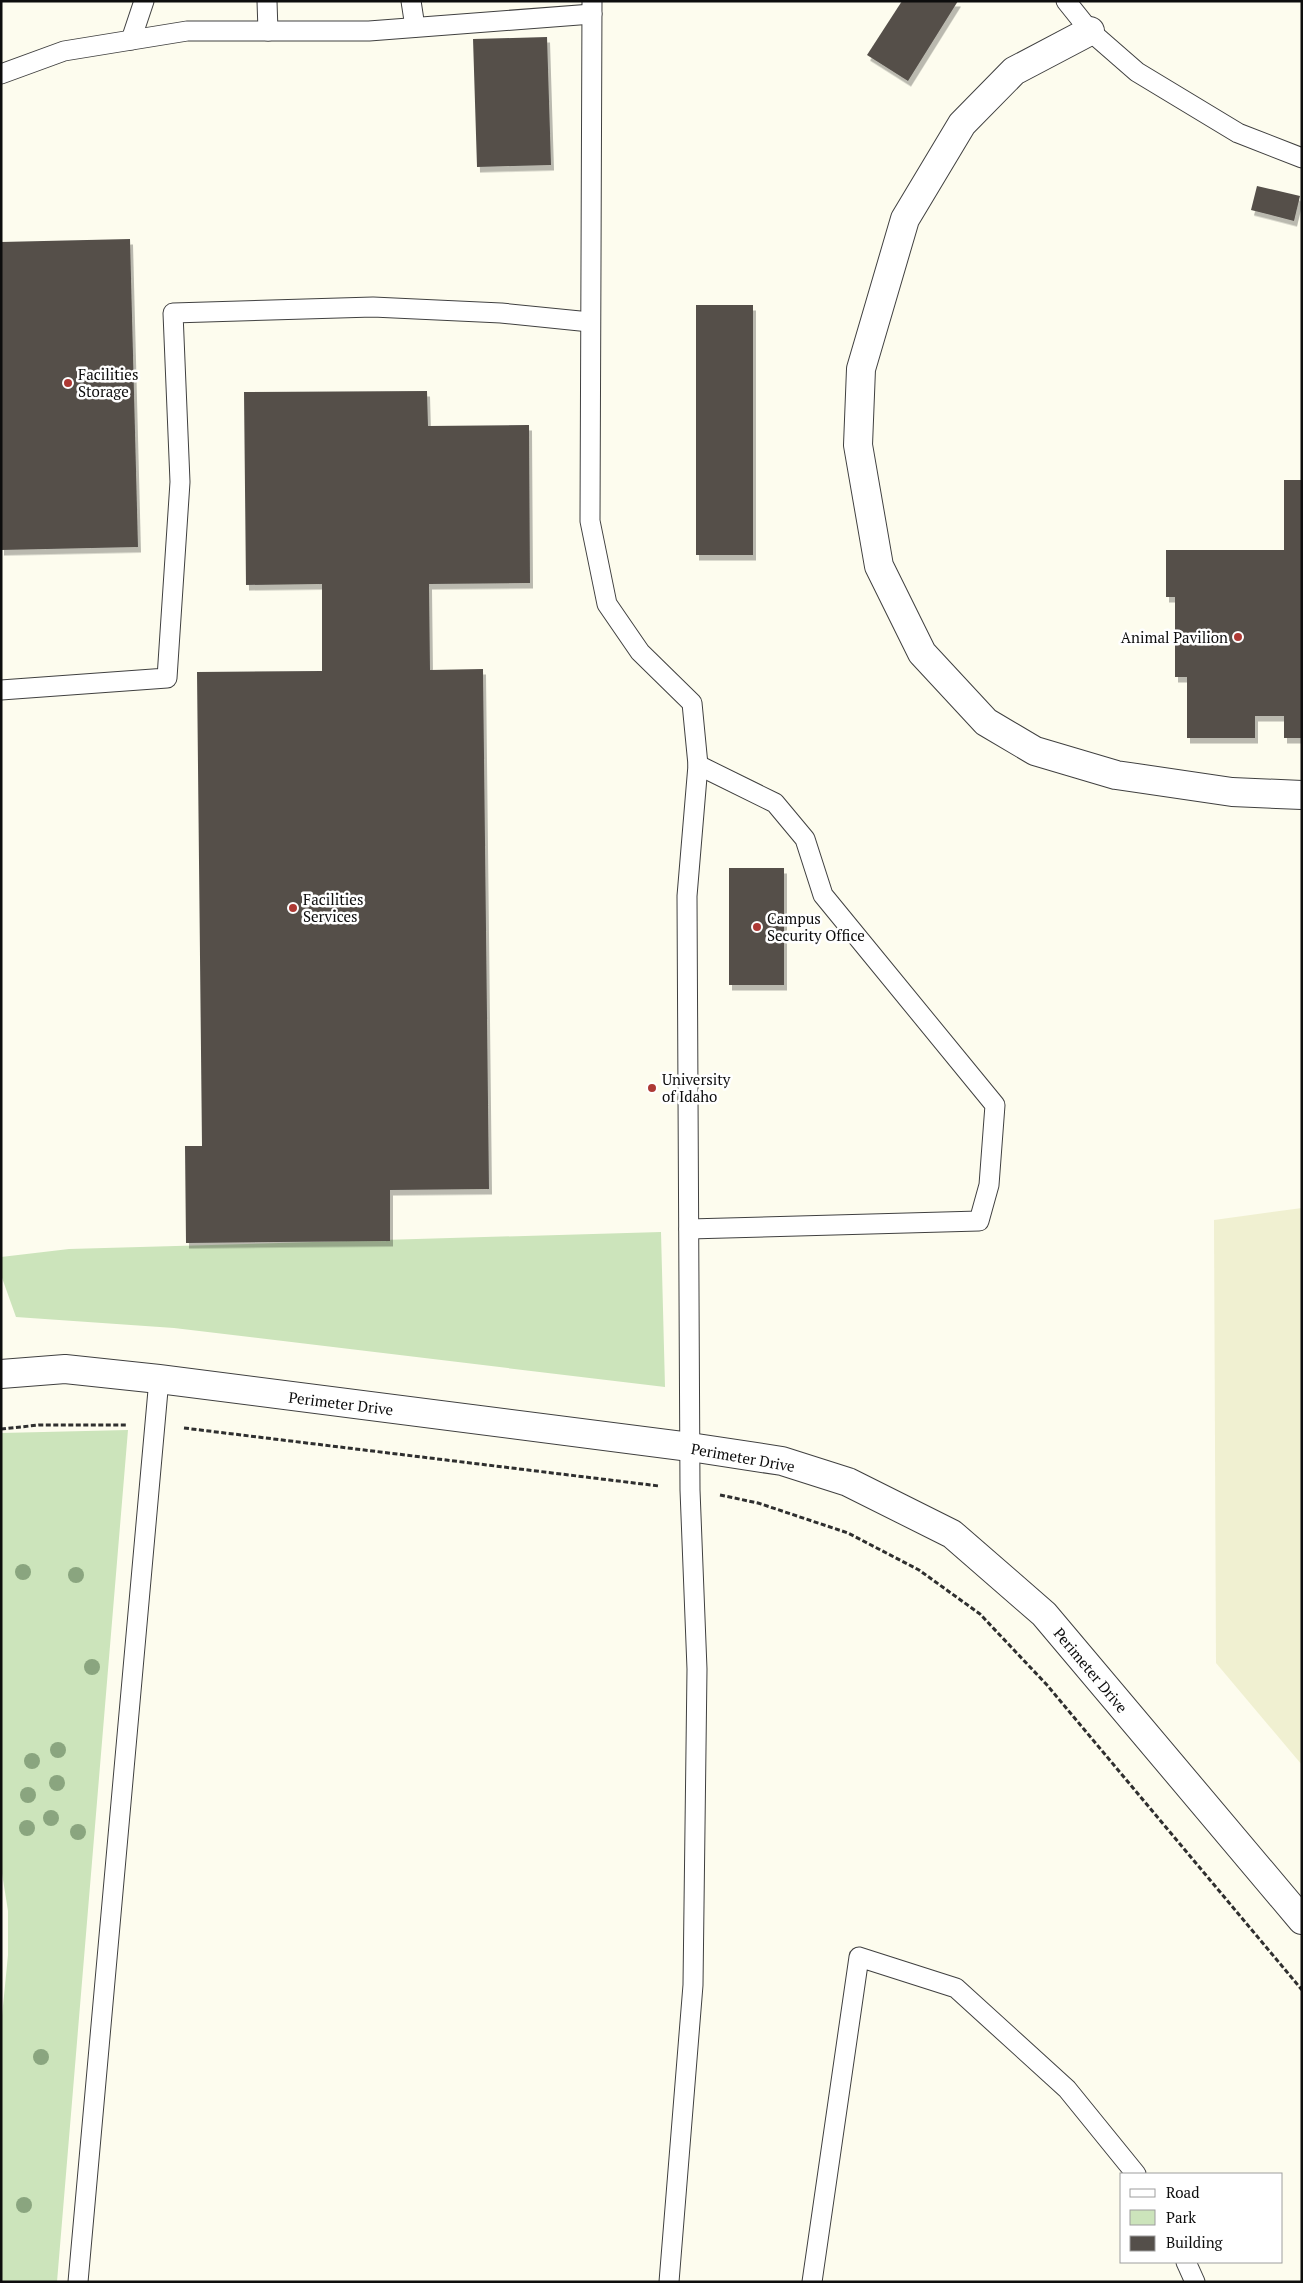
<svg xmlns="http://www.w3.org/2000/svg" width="1303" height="2283" font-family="'PT Serif',serif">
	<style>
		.farmland { fill: #f0f0d1 }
		.green { fill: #cce4bb }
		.building { fill: #544f4a; filter: url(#shadow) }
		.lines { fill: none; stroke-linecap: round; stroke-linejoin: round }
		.lane-casing { stroke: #404040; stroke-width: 21 }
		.street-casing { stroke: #404040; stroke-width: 30 }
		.path { stroke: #2f2f2f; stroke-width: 3; stroke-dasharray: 5 2.5; stroke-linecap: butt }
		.lane { stroke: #fff; stroke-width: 19 }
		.street { stroke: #fff; stroke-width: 28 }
		.tree { fill: #8aa57f }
		.poi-dot { fill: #ad3934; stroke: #fff; stroke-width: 2 }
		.labels { text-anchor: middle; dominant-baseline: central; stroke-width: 5; stroke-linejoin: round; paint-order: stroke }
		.poi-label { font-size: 15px; fill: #0d0d0d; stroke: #fff; text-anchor: start }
		.street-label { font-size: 15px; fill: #0d0d0d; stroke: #fff }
	</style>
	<defs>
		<filter id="shadow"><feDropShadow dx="3" dy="5.5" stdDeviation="0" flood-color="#0004"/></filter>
	</defs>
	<rect width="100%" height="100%" fill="#fdfcee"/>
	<path class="farmland" d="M 1302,1208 L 1302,1765 L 1216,1663 L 1214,1220 Z"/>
	<g class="green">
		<path d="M 661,1232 L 665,1387 L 174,1328 L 16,1317 L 1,1275 L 1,1257 L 69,1249 Z"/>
		<path d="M 128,1430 L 57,2282 L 1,2282 L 1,2026 L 8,1955 L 8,1911 L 1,1867 L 1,1433 Z"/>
	</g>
	<g class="building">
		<path d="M 902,1 L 958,1 L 908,81 L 867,55 Z"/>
		<path d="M 547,37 L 551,165 L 477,167 L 473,39 Z"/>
		<path d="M 1257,186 L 1300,196 L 1294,221 L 1251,210 Z"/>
		<path d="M 130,239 L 138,547 L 1,550 L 1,242 Z"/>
		<rect x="696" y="305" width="57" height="250"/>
		<path d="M 427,391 L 428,426 L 529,425 L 530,583 L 429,584 L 430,670 L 483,669 L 489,1189 L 390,1190 L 390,1241 L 186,1243 L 185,1146 L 202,1146 L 197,672 L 322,671 L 322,584 L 246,585 L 244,392 Z"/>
		<path d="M 1284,480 L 1302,480 L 1302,738 L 1284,738 L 1284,716 L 1255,716 L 1255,738 L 1187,738 L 1187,677 L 1175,677 L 1175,597 L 1166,597 L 1166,550 L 1284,550 Z"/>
		<rect x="729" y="868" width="55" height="117"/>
	</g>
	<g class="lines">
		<defs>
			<g id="lane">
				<path d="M 267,1 L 268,31"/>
				<path d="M 411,1 L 415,27"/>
				<path d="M 592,1 L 590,521 L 607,604 L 640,652 L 692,703 L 698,765 L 687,896 L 690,1490 L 697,1669 L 693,1985 L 669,2282"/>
				<path d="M 1066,1 L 1090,31 L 1137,72 L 1238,133 L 1302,158"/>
				<path d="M 131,40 L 144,1"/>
				<path d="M 1,74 L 64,51 L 187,31 L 369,31 L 592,14"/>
				<path d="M 1,690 L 167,678 L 180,482 L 173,313 L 373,307 L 501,313 L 590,322"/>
				<path d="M 689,1229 L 979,1221 L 989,1185 L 995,1105 L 823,895 L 805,839 L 775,803 L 698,765"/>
				<path d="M 1186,2262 L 1195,2282"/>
				<path d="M 78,2282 L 159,1379"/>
				<path d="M 812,2282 L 859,1957 L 956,1988 L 1067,2089 L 1136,2174"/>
			</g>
			<g id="street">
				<path d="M 1090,31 L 1014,71 L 962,124 L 905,219 L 861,369 L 858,445 L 879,566 L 922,653 L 986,722 L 1035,751 L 1116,775 L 1232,792 L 1302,795"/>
				<path d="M 1,1374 L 65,1369 L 159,1379 L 690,1447 L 782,1461 L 848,1482 L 952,1534 L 1044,1614 L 1302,1920"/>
			</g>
		</defs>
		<use href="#lane" class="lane-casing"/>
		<use href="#street" class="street-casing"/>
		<g class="path">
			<path d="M 184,1428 L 659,1486"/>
			<path d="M 1,1429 L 39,1425 L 126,1425"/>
			<path d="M 720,1495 L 758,1503 L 848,1533 L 919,1570 L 980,1614 L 1047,1685 L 1302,1990"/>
		</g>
		<use href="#lane" class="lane"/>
		<use href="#street" class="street"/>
	</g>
	<g class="tree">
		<circle cx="23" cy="1572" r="8"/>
		<circle cx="76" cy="1575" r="8"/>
		<circle cx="92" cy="1667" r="8"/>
		<circle cx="58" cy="1750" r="8"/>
		<circle cx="32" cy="1761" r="8"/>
		<circle cx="57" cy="1783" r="8"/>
		<circle cx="28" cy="1795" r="8"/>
		<circle cx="51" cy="1818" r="8"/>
		<circle cx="27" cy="1828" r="8"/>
		<circle cx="78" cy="1832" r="8"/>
		<circle cx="41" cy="2057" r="8"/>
		<circle cx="24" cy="2205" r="8"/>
	</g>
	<g class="poi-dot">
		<circle cx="68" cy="383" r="5"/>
		<circle cx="1238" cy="637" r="5"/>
		<circle cx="293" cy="908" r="5"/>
		<circle cx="757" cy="927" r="5"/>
		<circle cx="652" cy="1088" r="5"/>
	</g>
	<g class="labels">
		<g class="poi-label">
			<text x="78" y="374">Facilities<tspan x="78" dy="17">Storage</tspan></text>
			<text x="1228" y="637" text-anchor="end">Animal Pavilion</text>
			<text x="303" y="899">Facilities<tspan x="303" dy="17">Services</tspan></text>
			<text x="767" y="918">Campus<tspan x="767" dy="17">Security Office</tspan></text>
			<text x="662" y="1079">University<tspan x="662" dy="17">of Idaho</tspan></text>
		</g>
		<g class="street-label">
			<text transform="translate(341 1403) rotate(7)">Perimeter Drive</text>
			<text transform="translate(743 1457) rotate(10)">Perimeter Drive</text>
			<text transform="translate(1091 1670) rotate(50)">Perimeter Drive</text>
		</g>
	</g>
	<rect width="1303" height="2283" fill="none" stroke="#0d0d0d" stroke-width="5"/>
	<rect x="1120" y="2173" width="162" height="90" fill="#ffffff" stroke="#9e9e9e"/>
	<rect x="1130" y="2189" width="25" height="8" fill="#ffffff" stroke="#9e9e9e"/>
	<text x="1166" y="2198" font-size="15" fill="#0d0d0d">Road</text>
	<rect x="1130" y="2210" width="25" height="15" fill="#cce4bb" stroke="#9e9e9e"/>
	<text x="1166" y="2223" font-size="15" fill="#0d0d0d">Park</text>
	<rect x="1130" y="2236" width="25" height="15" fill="#544f4a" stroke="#9e9e9e"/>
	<text x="1166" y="2248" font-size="15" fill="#0d0d0d">Building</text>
</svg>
